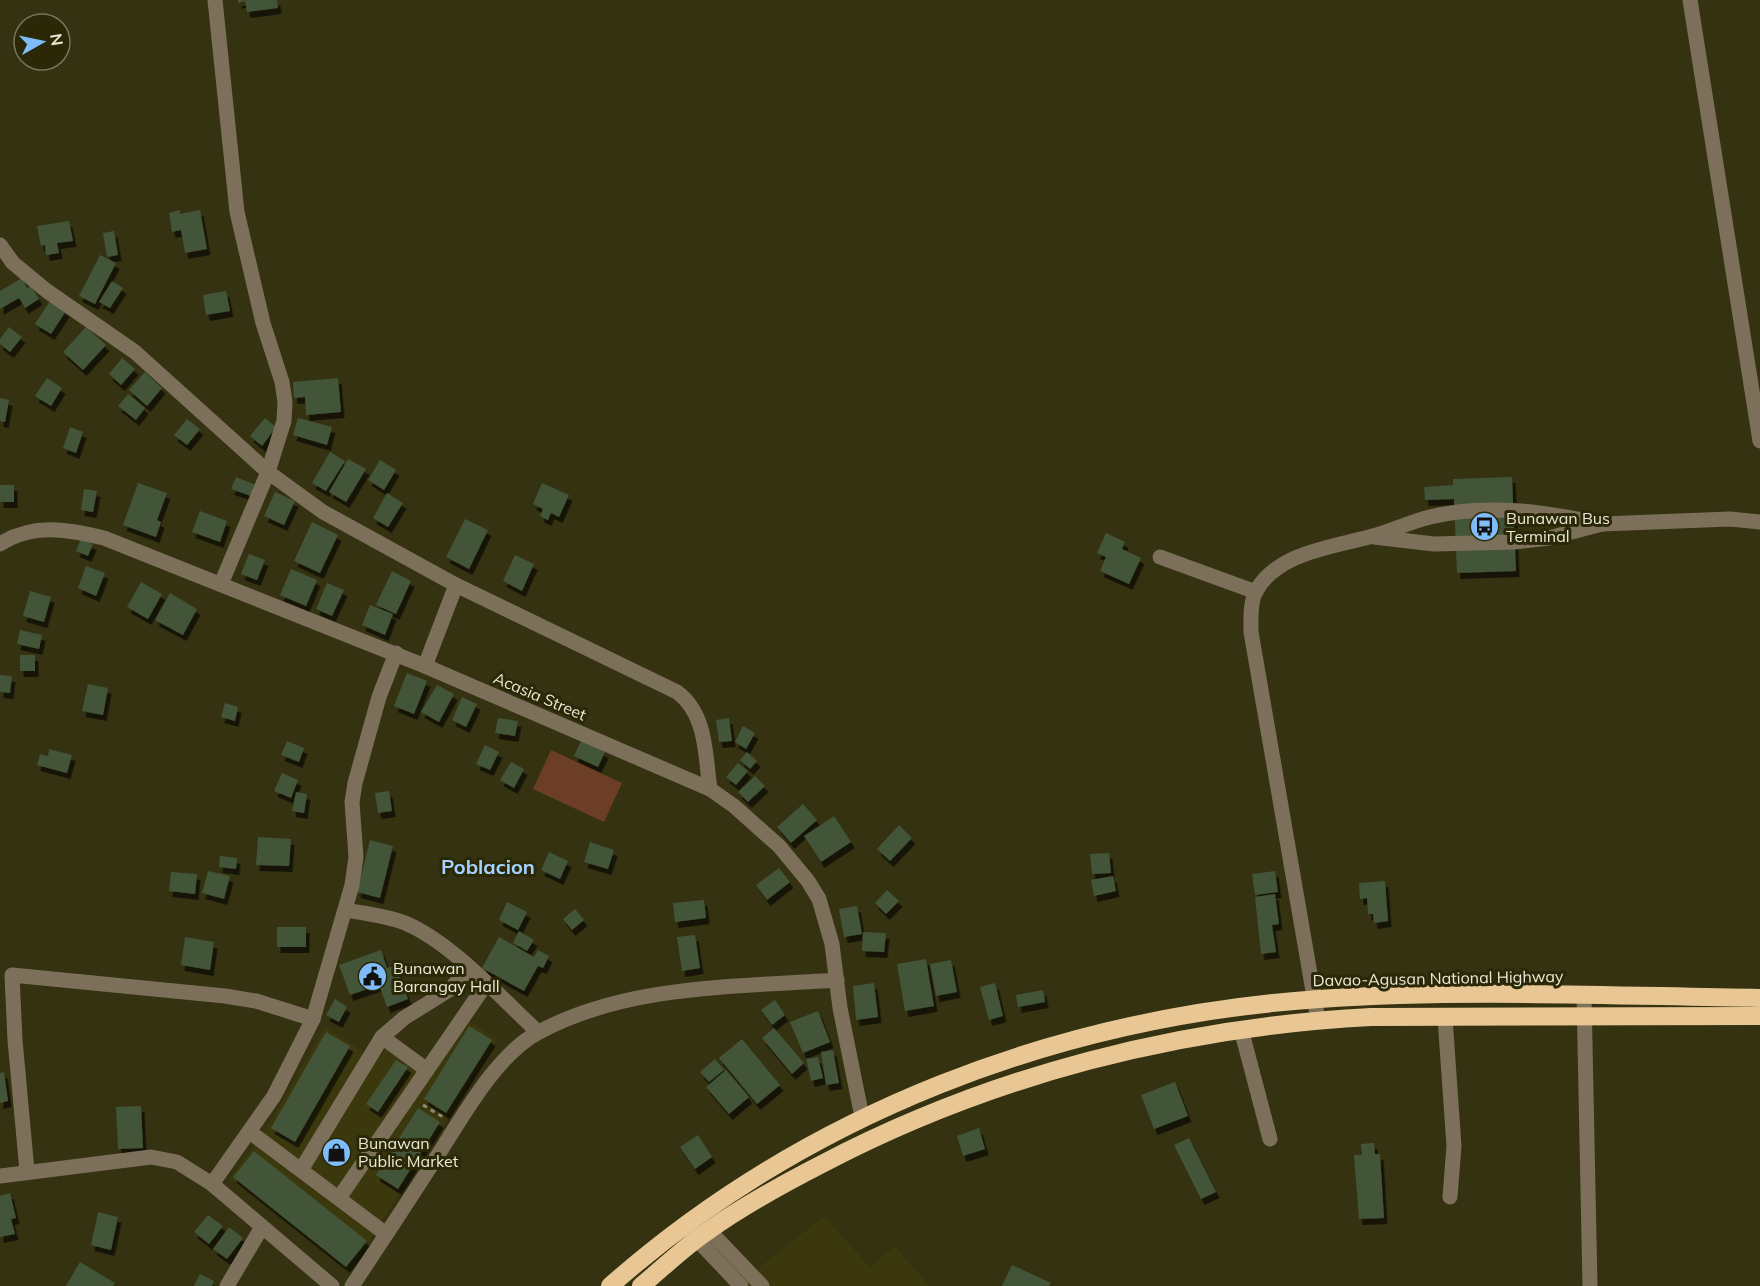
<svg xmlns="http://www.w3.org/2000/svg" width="1760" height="1286" font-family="Mulish,sans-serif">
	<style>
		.built { fill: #3b380e }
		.green { fill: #6c3e25 }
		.building { fill: #435438; filter: url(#shadow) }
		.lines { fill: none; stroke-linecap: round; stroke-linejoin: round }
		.path { stroke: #8d8c72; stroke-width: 3; stroke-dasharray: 4.5 4.5; stroke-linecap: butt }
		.minor { stroke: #7d705b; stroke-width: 15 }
		.highway { stroke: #e9c794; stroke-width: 18 }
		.labels { text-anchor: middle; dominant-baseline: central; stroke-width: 6; stroke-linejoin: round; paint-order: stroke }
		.poi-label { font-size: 16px; fill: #eae9d7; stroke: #2a2806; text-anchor: start }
		.street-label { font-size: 16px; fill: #eae9d7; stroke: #2a2806 }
		.quarter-label { font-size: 20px; font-weight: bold; fill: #a3d2ff; stroke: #2a2806 }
	</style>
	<defs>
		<filter id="shadow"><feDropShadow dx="3.5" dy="6" stdDeviation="0" flood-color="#0009"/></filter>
	</defs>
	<rect width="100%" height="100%" fill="#343211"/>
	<g class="built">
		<path d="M 468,1021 L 497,1039 L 349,1273 L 230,1178 L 268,1126 L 325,1026 L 376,1061 L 386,1047 L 431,1077 Z"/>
		<path d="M 824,1216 L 870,1267 L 895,1246 L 929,1286 L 736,1286 Z"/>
	</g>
	<path class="green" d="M 551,750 L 622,783 L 604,822 L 533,789 Z"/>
	<g class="building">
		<path d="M 238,0 L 277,0 L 278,8 L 247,12 L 245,1 L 238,3 Z"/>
		<path d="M 180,210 L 180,214 L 200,210 L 207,249 L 185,253 L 181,230 L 172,232 L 169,213 Z"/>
		<path d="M 69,221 L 73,241 L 57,243 L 59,253 L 46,255 L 45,245 L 41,246 L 37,226 Z"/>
		<path d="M 114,231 L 118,255 L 107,257 L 103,233 Z"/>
		<path d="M 100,255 L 116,263 L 95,304 L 79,296 Z"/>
		<path d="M 22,278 L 27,288 L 31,286 L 39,299 L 25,308 L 19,298 L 0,309 L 0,291 Z"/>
		<path d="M 112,281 L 123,288 L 110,308 L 99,302 Z"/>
		<path d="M 226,291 L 230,311 L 206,315 L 203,295 Z"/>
		<path d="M 50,301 L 66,311 L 51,334 L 35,324 Z"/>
		<path d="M 9,327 L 22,337 L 10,352 L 0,344 L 0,339 Z"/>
		<path d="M 86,327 L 106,345 L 83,370 L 63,352 Z"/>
		<path d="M 122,358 L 135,369 L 121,385 L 109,374 Z"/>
		<path d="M 145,372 L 162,388 L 147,406 L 129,390 Z"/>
		<path d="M 47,378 L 62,388 L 51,406 L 35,396 Z"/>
		<path d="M 338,378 L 341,412 L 306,415 L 305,397 L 294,398 L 293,382 Z"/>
		<path d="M 128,394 L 145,408 L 136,420 L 118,406 Z"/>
		<path d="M 0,398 L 9,400 L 5,422 L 0,421 Z"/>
		<path d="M 265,418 L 276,427 L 262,446 L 250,436 Z"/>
		<path d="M 298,418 L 332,427 L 327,445 L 293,435 Z"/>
		<path d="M 187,419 L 200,429 L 187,445 L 174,435 Z"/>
		<path d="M 70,427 L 83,432 L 76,453 L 63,448 Z"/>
		<path d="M 330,452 L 345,461 L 326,491 L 312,483 Z"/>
		<path d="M 348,459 L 366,469 L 346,502 L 329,492 Z"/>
		<path d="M 380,460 L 396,470 L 384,490 L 368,480 Z"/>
		<path d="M 236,477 L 256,485 L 251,496 L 231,489 Z"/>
		<path d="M 1512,477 L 1516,571 L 1457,573 L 1454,499 L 1425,500 L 1424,487 L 1453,485 L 1453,479 Z"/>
		<path d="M 138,483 L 167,493 L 157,520 L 161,522 L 156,537 L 123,525 Z"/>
		<path d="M 542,483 L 569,495 L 559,517 L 551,513 L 548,520 L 540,516 L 543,509 L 533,504 Z"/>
		<rect x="0" y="485" width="14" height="17"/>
		<path d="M 84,489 L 97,491 L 93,512 L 81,510 Z"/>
		<path d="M 275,492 L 295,501 L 284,525 L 264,516 Z"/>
		<path d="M 387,493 L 403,503 L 388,527 L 373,518 Z"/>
		<path d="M 200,511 L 227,521 L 220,542 L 192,532 Z"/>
		<path d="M 465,519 L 488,530 L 469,569 L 446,557 Z"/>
		<path d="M 312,522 L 338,535 L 320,573 L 294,561 Z"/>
		<path d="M 1106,533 L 1125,542 L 1122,549 L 1141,558 L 1129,584 L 1100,571 L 1106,557 L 1097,553 Z"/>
		<path d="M 81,539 L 93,544 L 88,556 L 76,551 Z"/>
		<path d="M 249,554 L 265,560 L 257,580 L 241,574 Z"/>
		<path d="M 515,555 L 534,564 L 522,591 L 503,581 Z"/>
		<path d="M 86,566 L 105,573 L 96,596 L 78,588 Z"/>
		<path d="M 291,569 L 317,580 L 306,606 L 280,595 Z"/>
		<path d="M 392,571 L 411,581 L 396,614 L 376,605 Z"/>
		<path d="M 141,582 L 162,594 L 148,619 L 127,607 Z"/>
		<path d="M 327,583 L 344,590 L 332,616 L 316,609 Z"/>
		<path d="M 30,591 L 51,597 L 44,622 L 23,616 Z"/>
		<path d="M 170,593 L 197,609 L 183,635 L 155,620 Z"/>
		<path d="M 370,605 L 393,614 L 385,635 L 362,625 Z"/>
		<path d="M 20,630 L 42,635 L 39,649 L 17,644 Z"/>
		<rect x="20" y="655" width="15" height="16"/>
		<path d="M 407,673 L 427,681 L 414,714 L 394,706 Z"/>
		<path d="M 0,675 L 12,676 L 10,693 L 0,692 Z"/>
		<path d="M 88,684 L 108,688 L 103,715 L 82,711 Z"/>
		<path d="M 437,685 L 454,694 L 439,722 L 421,712 Z"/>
		<path d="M 462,697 L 477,704 L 466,727 L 452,720 Z"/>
		<path d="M 225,703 L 238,707 L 235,721 L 221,717 Z"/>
		<path d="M 498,718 L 518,721 L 515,736 L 495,733 Z"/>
		<path d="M 729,718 L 732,741 L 719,742 L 716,720 Z"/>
		<path d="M 743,726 L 755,733 L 746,749 L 735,742 Z"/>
		<path d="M 287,741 L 304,748 L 299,762 L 281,755 Z"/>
		<path d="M 581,741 L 605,752 L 598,767 L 574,756 Z"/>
		<path d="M 485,745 L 499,752 L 490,770 L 476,764 Z"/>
		<path d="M 49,749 L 72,755 L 67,773 L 37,765 L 40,754 L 48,756 Z"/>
		<path d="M 747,752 L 757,761 L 750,769 L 740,760 Z"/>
		<path d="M 511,762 L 524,769 L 514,788 L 500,780 Z"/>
		<path d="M 738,763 L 748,771 L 736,785 L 726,777 Z"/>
		<path d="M 282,773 L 298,780 L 291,798 L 274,791 Z"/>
		<path d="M 755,776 L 765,786 L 748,802 L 738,792 Z"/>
		<path d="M 389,791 L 392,811 L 378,813 L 375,793 Z"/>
		<path d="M 296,792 L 307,794 L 304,813 L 292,811 Z"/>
		<path d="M 803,804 L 817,820 L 791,843 L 777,827 Z"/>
		<path d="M 834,816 L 851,842 L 821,862 L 804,836 Z"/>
		<path d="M 899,825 L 912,838 L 890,861 L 877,849 Z"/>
		<path d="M 258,837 L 291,839 L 289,866 L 256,865 Z"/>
		<path d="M 370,840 L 393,846 L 380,898 L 357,892 Z"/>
		<path d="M 590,842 L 614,850 L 608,869 L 584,862 Z"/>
		<path d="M 549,852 L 568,861 L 560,879 L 541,870 Z"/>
		<path d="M 1109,853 L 1111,873 L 1092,874 L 1090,854 Z"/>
		<path d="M 220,856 L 237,858 L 236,869 L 219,867 Z"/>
		<path d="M 779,868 L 790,882 L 767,900 L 756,885 Z"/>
		<path d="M 208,871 L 230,876 L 224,899 L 202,893 Z"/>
		<path d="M 1275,871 L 1278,892 L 1255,895 L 1252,874 Z"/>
		<path d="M 171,872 L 197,874 L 195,894 L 169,891 Z"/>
		<path d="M 1113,876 L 1116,891 L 1094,896 L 1091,880 Z"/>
		<path d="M 1385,881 L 1388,921 L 1374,923 L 1373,914 L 1368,914 L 1367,898 L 1360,899 L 1359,883 Z"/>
		<path d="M 887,890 L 899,901 L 886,914 L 875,903 Z"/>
		<path d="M 1275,894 L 1279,924 L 1272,925 L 1276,952 L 1261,954 L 1255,897 Z"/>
		<path d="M 704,900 L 706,918 L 675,922 L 673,903 Z"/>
		<path d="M 507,902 L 527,912 L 518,930 L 499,920 Z"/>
		<path d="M 857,906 L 862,934 L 844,937 L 839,909 Z"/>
		<path d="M 575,909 L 584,920 L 572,930 L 563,919 Z"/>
		<rect x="277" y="927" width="29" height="20"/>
		<path d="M 519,931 L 534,940 L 527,951 L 513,943 Z"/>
		<path d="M 863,932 L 886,933 L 884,952 L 862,951 Z"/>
		<path d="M 695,935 L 700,968 L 682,971 L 677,937 Z"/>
		<path d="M 185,937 L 214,942 L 210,970 L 181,965 Z"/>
		<path d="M 499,937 L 534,957 L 538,950 L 549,956 L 543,968 L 538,966 L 524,991 L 482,968 Z"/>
		<path d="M 381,950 L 387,968 L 396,965 L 408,999 L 387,1007 L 379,985 L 350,995 L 339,965 Z"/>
		<path d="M 926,959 L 934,1006 L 905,1011 L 897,964 Z"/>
		<path d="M 951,960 L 957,992 L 936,996 L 930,964 Z"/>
		<path d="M 874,983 L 878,1017 L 856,1020 L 853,986 Z"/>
		<path d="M 995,983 L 1003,1016 L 989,1020 L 980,987 Z"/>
		<path d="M 1043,990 L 1045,1002 L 1018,1007 L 1016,995 Z"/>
		<path d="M 335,999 L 347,1007 L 339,1022 L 326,1015 Z"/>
		<path d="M 775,1000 L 785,1015 L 772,1025 L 761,1010 Z"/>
		<path d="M 818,1011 L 830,1042 L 803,1053 L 790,1022 Z"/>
		<path d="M 469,1026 L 492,1040 L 446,1113 L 424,1099 Z"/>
		<path d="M 774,1028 L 804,1063 L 792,1074 L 762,1038 Z"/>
		<path d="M 326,1032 L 350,1046 L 295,1142 L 271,1128 Z"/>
		<path d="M 742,1039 L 780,1085 L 757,1104 L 719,1058 Z"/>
		<path d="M 833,1050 L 839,1083 L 826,1085 L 821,1052 Z"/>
		<path d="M 818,1057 L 823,1078 L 811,1081 L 806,1059 Z"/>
		<path d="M 715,1059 L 724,1070 L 709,1082 L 700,1072 Z"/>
		<path d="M 396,1060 L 408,1067 L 378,1112 L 366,1104 Z"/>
		<path d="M 726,1070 L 749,1097 L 729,1114 L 706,1087 Z"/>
		<path d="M 4,1072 L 8,1101 L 0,1103 L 0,1073 Z"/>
		<path d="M 1175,1082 L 1188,1116 L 1154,1129 L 1141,1095 Z"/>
		<path d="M 141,1106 L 143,1148 L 118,1149 L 116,1107 Z"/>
		<path d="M 418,1108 L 440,1122 L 398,1189 L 376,1175 Z"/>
		<path d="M 979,1128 L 985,1149 L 963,1156 L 957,1136 Z"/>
		<path d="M 698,1135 L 712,1157 L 695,1169 L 680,1147 Z"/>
		<path d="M 1189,1138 L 1216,1192 L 1201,1199 L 1174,1145 Z"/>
		<path d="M 1374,1143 L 1375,1154 L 1380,1154 L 1384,1218 L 1359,1219 L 1354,1155 L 1362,1155 L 1361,1144 Z"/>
		<path d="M 254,1151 L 367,1241 L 346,1267 L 233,1177 Z"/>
		<path d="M 10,1193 L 16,1218 L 11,1219 L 15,1234 L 0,1237 L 0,1196 Z"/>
		<path d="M 98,1212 L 118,1217 L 111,1250 L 91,1245 Z"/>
		<path d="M 208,1215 L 223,1226 L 209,1244 L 194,1232 Z"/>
		<path d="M 229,1227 L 243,1238 L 227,1259 L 213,1249 Z"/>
		<path d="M 80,1262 L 115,1283 L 113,1286 L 66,1286 Z"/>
		<path d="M 1012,1265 L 1051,1283 L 1049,1286 L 1002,1286 Z"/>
		<path d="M 200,1274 L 214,1281 L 212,1286 L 194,1286 Z"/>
	</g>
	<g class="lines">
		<path class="path" d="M 423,1105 L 443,1117"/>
		<g class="minor">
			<path d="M 215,0 L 237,212 L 263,323 L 282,382 L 285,402 L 284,421 L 268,472 L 221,584"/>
			<path d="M 1690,0 L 1760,441"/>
			<path d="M 0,245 L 13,263 L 47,291 L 135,352 L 268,472 L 323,512 L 456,585 L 677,692 C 707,714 705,755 710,789"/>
			<path d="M 1374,537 L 1434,544 L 1515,542 L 1549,538 L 1602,524 L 1730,519 L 1760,522"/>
			<path d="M 0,544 C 33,523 67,529 104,538 L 425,666 L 710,789 L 734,806 L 779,846 L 808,881 L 819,899 L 832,944 L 840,1008 L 862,1117"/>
			<path d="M 1160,557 L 1256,592"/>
			<path d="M 425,666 L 456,585"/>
			<path d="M 347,910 C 366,914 387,916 405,923 C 451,942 502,999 538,1032"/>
			<path d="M 1584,995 L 1590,1286"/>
			<path d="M 1445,1018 L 1454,1146 L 1450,1197"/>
			<path d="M 1318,1020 L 1251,632 C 1251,619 1250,603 1256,591 C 1277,553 1332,547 1369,537 C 1390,532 1409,522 1430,517 C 1486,503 1546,512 1602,524"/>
			<path d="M 1241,1029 L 1270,1139"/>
			<path d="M 382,1037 L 427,1070"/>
			<path d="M 250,1132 L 386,1234"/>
			<path d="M 301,1170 L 382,1037 L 404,1018 L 449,990 L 469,969"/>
			<path d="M 27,1171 L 15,1040 L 12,975 L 225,996 L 256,1001 L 313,1019"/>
			<path d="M 0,1176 L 151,1157 L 177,1162 L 212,1184 L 332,1286"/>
			<path d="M 212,1184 L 274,1096 L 313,1019 L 352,885 L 356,857 L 352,802 L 355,783 L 379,697 L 396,653"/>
			<path d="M 339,1198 L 486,984"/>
			<path d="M 702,1223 L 762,1286"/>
			<path d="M 689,1231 L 741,1286"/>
			<path d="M 227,1286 L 262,1227"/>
			<path d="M 352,1286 C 380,1244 407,1203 434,1161 C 461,1120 495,1055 539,1032 C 629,984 738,987 837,980"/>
		</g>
		<g class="highway">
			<path d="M 610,1286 C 806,1113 1058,1017 1319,999 C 1465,989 1613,996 1760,998"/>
			<path d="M 641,1286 C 663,1268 684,1247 708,1231 C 744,1205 783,1184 822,1164 C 992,1075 1179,1027 1371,1017 L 1760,1016"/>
		</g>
	</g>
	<defs>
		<symbol id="bus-disc" viewBox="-11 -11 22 22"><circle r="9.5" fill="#7ebdf9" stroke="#2a2806"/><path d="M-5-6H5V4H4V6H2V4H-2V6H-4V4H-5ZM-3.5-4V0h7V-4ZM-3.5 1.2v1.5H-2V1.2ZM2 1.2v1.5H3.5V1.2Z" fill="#111"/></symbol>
		<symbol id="civic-disc" viewBox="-11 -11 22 22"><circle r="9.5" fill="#7ebdf9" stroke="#2a2806"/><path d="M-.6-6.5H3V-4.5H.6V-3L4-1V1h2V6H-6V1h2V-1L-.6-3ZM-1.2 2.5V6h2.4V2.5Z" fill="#111"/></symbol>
		<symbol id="shop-disc" viewBox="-11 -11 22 22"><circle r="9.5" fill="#7ebdf9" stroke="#2a2806"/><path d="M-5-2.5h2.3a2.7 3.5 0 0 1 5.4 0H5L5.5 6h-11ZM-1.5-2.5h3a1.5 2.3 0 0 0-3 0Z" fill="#111"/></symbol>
	</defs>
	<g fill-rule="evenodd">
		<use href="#bus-disc" x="1468" y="510" width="33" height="33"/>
		<use href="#civic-disc" x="356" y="960" width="33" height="33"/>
		<use href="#shop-disc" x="320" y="1136" width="33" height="33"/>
	</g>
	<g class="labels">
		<g class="poi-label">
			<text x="1506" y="518">Bunawan Bus<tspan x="1506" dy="18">Terminal</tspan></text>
			<text x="393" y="968">Bunawan<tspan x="393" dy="18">Barangay Hall</tspan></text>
			<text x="358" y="1143">Bunawan<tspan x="358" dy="18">Public Market</tspan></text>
		</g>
		<g class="street-label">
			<text transform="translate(540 696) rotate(23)">Acasia Street</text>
			<text transform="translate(1438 978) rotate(-1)">Davao-Agusan National Highway</text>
		</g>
		<g class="quarter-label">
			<text x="488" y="866">Poblacion</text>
		</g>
	</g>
	<g transform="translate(42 42) rotate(81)"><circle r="28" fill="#2a2806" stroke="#77755a" stroke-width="1.5"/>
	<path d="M0-4.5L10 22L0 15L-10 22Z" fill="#7ebdf9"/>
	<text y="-9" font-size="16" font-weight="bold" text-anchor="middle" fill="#eae9d7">N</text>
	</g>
</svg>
